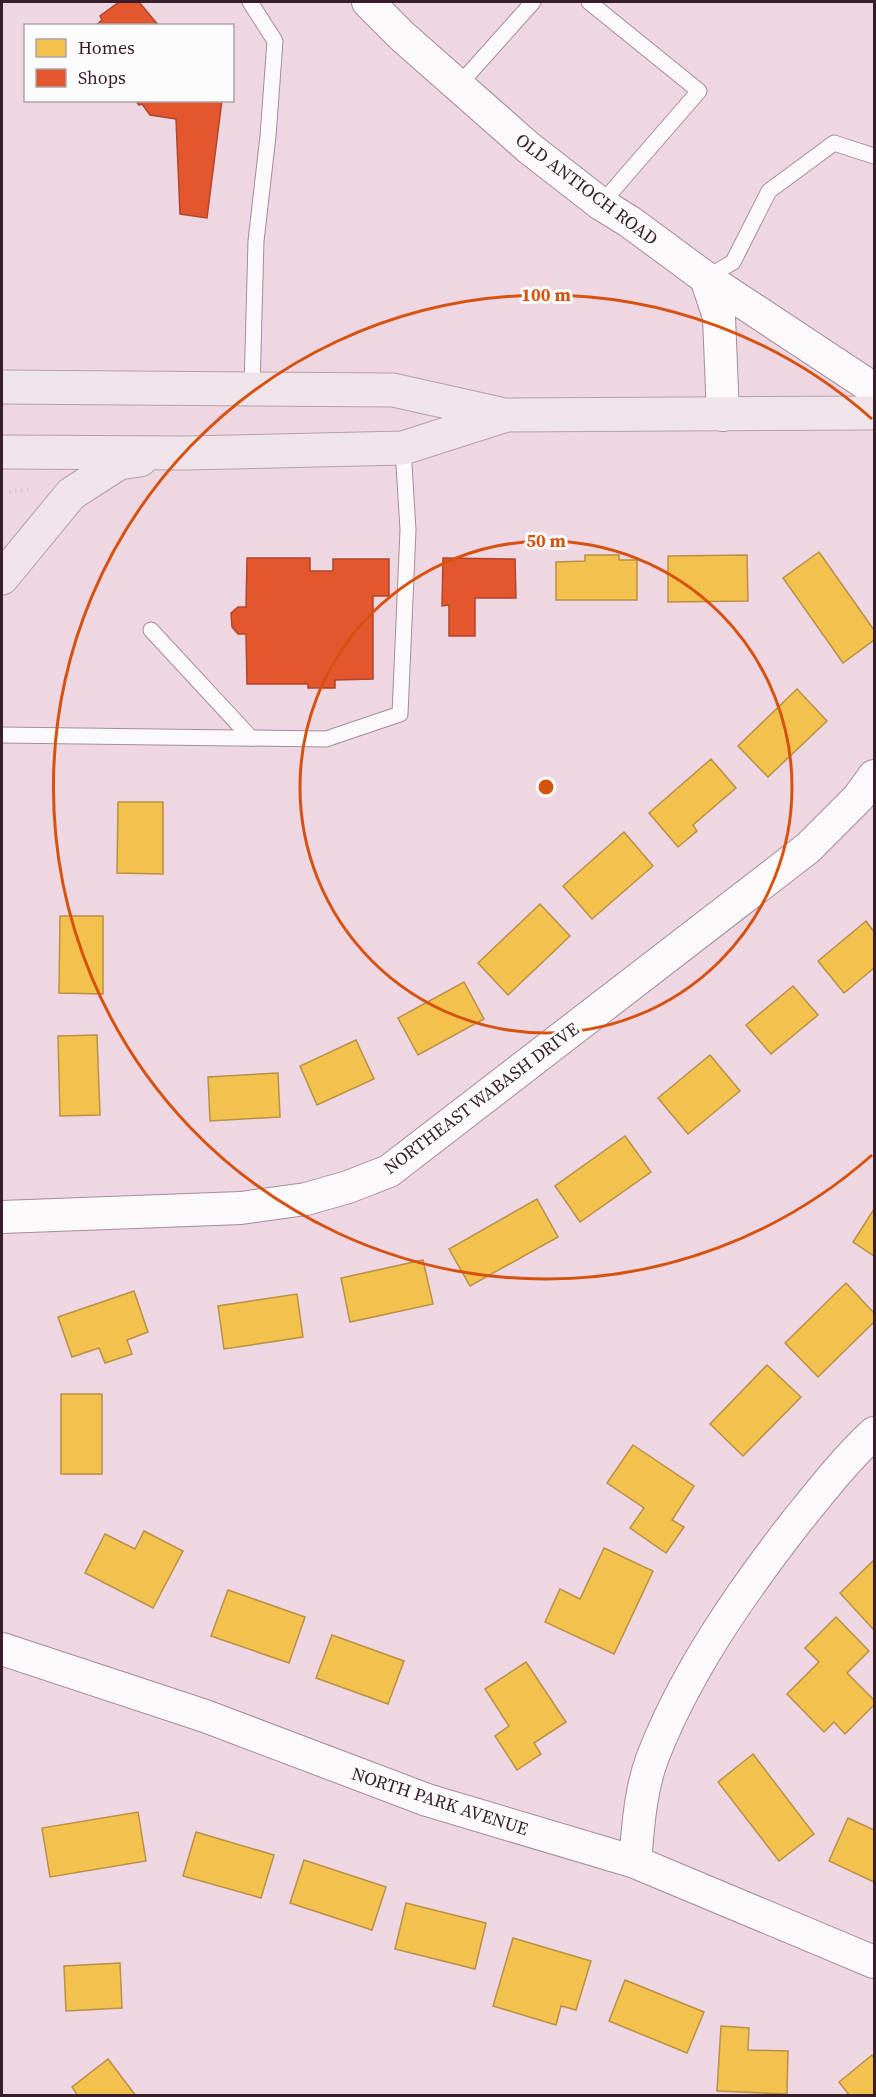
<svg xmlns="http://www.w3.org/2000/svg" width="876" height="2097" font-family="'Source Serif 4',serif">
	<style>
		.homes { fill: #f2c14e; stroke: #ba9044; stroke-width: 1.5 }
		.shops { fill: #e4572e; stroke: #b0462d; stroke-width: 1.5 }
		.lines { fill: none; stroke-linecap: round; stroke-linejoin: round }
		.lane-casing { stroke: #a48d99; stroke-width: 17 }
		.street-casing { stroke: #a48d99; stroke-width: 34 }
		.primary-casing { stroke: #b79eab; stroke-width: 35 }
		.path { stroke: #d3cccf; stroke-width: 4; stroke-dasharray: 1.5 4.5; stroke-linecap: butt }
		.lane { stroke: #fcf9fb; stroke-width: 15 }
		.street { stroke: #fcf9fb; stroke-width: 32 }
		.primary { stroke: #efe4ea; stroke-width: 33 }
		.ring { fill: none; stroke: #d6530f; stroke-width: 3 }
		.labels { text-anchor: middle; dominant-baseline: central; stroke-width: 6; stroke-linejoin: round; paint-order: stroke }
		.street-label { font-size: 18px; fill: #381d2b; stroke: #fcfcfc }
		.centre { fill: #d6530f; stroke: #fcfcfc; stroke-width: 3 }
		.ring-label { font-size: 18px; text-anchor: middle; font-weight: bold; fill: #d6530f; stroke: #fcfcfc; stroke-width: 6; stroke-linejoin: round; paint-order: stroke }
	</style>
	<rect width="100%" height="100%" fill="#eed6e2"/>
	<g class="homes">
		<path d="M 819,552 L 874,630 L 874,640 L 843,663 L 783,578 Z"/>
		<path d="M 585,555 L 619,555 L 619,560 L 637,560 L 637,600 L 556,600 L 556,562 L 585,561 Z"/>
		<path d="M 747,555 L 748,601 L 668,602 L 668,556 Z"/>
		<path d="M 797,689 L 827,721 L 768,777 L 738,746 Z"/>
		<path d="M 711,759 L 736,788 L 693,825 L 697,831 L 678,847 L 649,813 Z"/>
		<path d="M 118,802 L 163,802 L 163,874 L 117,873 Z"/>
		<path d="M 624,832 L 653,866 L 592,919 L 563,886 Z"/>
		<path d="M 540,904 L 570,936 L 508,995 L 478,963 Z"/>
		<path d="M 60,916 L 103,916 L 103,994 L 59,993 Z"/>
		<path d="M 866,921 L 874,932 L 874,968 L 844,993 L 818,961 Z"/>
		<path d="M 464,982 L 484,1019 L 418,1055 L 398,1018 Z"/>
		<path d="M 793,986 L 818,1015 L 771,1054 L 746,1025 Z"/>
		<path d="M 97,1035 L 100,1115 L 60,1116 L 58,1036 Z"/>
		<path d="M 356,1040 L 374,1079 L 317,1105 L 300,1066 Z"/>
		<path d="M 710,1055 L 740,1091 L 688,1134 L 658,1098 Z"/>
		<path d="M 278,1073 L 280,1117 L 210,1121 L 208,1077 Z"/>
		<path d="M 625,1136 L 651,1172 L 580,1222 L 555,1186 Z"/>
		<path d="M 537,1199 L 558,1237 L 470,1286 L 449,1249 Z"/>
		<path d="M 874,1209 L 874,1256 L 853,1242 Z"/>
		<path d="M 423,1260 L 433,1304 L 350,1322 L 341,1278 Z"/>
		<path d="M 846,1283 L 874,1313 L 874,1322 L 818,1377 L 785,1343 Z"/>
		<path d="M 134,1291 L 148,1332 L 127,1340 L 132,1354 L 105,1363 L 99,1348 L 72,1357 L 58,1317 Z"/>
		<path d="M 297,1294 L 303,1337 L 224,1349 L 218,1306 Z"/>
		<path d="M 767,1365 L 801,1397 L 743,1456 L 710,1424 Z"/>
		<rect x="61" y="1394" width="41" height="80"/>
		<path d="M 633,1445 L 694,1486 L 672,1520 L 684,1527 L 666,1553 L 630,1528 L 644,1508 L 607,1483 Z"/>
		<path d="M 144,1531 L 183,1551 L 153,1608 L 85,1573 L 105,1534 L 135,1549 Z"/>
		<path d="M 604,1548 L 653,1571 L 614,1654 L 545,1622 L 560,1589 L 580,1599 Z"/>
		<path d="M 874,1560 L 874,1627 L 873,1629 L 840,1593 Z"/>
		<path d="M 228,1590 L 305,1617 L 289,1663 L 211,1636 Z"/>
		<path d="M 836,1617 L 869,1651 L 847,1673 L 874,1700 L 874,1705 L 845,1734 L 834,1722 L 824,1732 L 787,1694 L 819,1662 L 805,1648 Z"/>
		<path d="M 332,1635 L 404,1661 L 388,1704 L 316,1678 Z"/>
		<path d="M 526,1662 L 566,1722 L 534,1743 L 541,1754 L 517,1770 L 495,1736 L 509,1726 L 485,1689 Z"/>
		<path d="M 753,1754 L 814,1834 L 779,1861 L 718,1782 Z"/>
		<path d="M 138,1812 L 146,1861 L 50,1877 L 42,1828 Z"/>
		<path d="M 848,1818 L 874,1830 L 874,1882 L 829,1861 Z"/>
		<path d="M 196,1832 L 274,1855 L 261,1898 L 183,1876 Z"/>
		<path d="M 304,1860 L 386,1887 L 372,1930 L 290,1903 Z"/>
		<path d="M 406,1903 L 486,1923 L 475,1969 L 395,1949 Z"/>
		<path d="M 513,1938 L 591,1961 L 576,2010 L 561,2006 L 556,2025 L 493,2006 Z"/>
		<path d="M 120,1963 L 122,2008 L 66,2011 L 64,1966 Z"/>
		<path d="M 625,1980 L 704,2012 L 687,2053 L 609,2021 Z"/>
		<path d="M 721,2026 L 749,2028 L 748,2050 L 788,2051 L 787,2094 L 717,2091 Z"/>
		<path d="M 872,2055 L 874,2058 L 874,2096 L 850,2096 L 839,2082 Z"/>
		<path d="M 108,2059 L 136,2096 L 78,2096 L 72,2087 Z"/>
	</g>
	<g class="shops">
		<path d="M 119,2 L 139,2 L 159,26 L 95,26 L 102,20 L 100,16 Z"/>
		<path d="M 135,100 L 222,100 L 207,218 L 180,214 L 176,119 L 150,115 L 142,104 L 139,105 Z"/>
		<path d="M 247,558 L 310,558 L 310,571 L 333,571 L 333,559 L 389,559 L 389,596 L 373,596 L 373,679 L 335,680 L 335,688 L 308,688 L 308,684 L 247,684 L 246,634 L 238,634 L 232,627 L 231,613 L 238,607 L 246,607 Z"/>
		<path d="M 443,558 L 515,559 L 516,598 L 475,598 L 475,636 L 449,636 L 449,605 L 442,606 Z"/>
	</g>
	<g class="lines">
		<defs>
			<g id="lane">
				<path d="M 250,2 L 275,41 L 268,136 L 256,241 L 252,389"/>
				<path d="M 589,2 L 699,91 L 601,204"/>
				<path d="M 458,86 L 533,2"/>
				<path d="M 706,278 L 733,262 L 769,191 L 834,143 L 874,156"/>
				<path d="M 151,630 L 251,738"/>
				<path d="M 2,735 L 326,739 L 400,714 L 408,530 L 403,448"/>
			</g>
			<g id="street">
				<path d="M 368,2 L 402,36 L 529,148 L 601,204 L 630,222 L 706,278 L 874,389"/>
				<path d="M 706,278 L 719,317 L 723,415"/>
				<path d="M 2,1217 L 241,1208 L 306,1199 L 348,1187 L 389,1171 L 808,848 L 858,798 L 874,776"/>
				<path d="M 2,1649 L 205,1716 L 427,1800 L 635,1862 L 874,1962"/>
				<path d="M 635,1862 C 638,1828 640,1792 652,1759 C 685,1673 740,1594 796,1522 C 821,1491 846,1459 874,1433"/>
			</g>
			<g id="primary">
				<path d="M 2,387 L 393,390 L 505,415 L 874,413"/>
				<path d="M 2,452 L 186,453 L 403,448 L 503,416"/>
				<path d="M 2,578 L 71,494 L 119,463 L 140,460"/>
			</g>
		</defs>
		<use href="#lane" class="lane-casing"/>
		<use href="#street" class="street-casing"/>
		<use href="#primary" class="primary-casing"/>
		<path class="path" d="M 9,492 L 32,489"/>
		<use href="#lane" class="lane"/>
		<use href="#street" class="street"/>
		<use href="#primary" class="primary"/>
	</g>
	<g class="ring">
		<circle cx="546" cy="787" r="246"/>
		<path d="M872 1155A492 492 0 1 1 872 419"/>
	</g>
	<g class="labels">
		<g class="street-label">
			<text transform="translate(587 189) rotate(37)">OLD ANTIOCH ROAD</text>
			<text transform="translate(481 1098) rotate(-37)">NORTHEAST WABASH DRIVE</text>
			<text transform="translate(440 1801) rotate(18)">NORTH PARK AVENUE</text>
		</g>
	</g>
	<circle cx="546" cy="787" r="9" class="centre"/>
	<g class="ring-label">
		<text x="546" y="301">100 m</text>
		<text x="546" y="547">50 m</text>
	</g>
	<rect width="876" height="2097" fill="none" stroke="#381d2b" stroke-width="6"/>
	<rect x="24" y="24" width="210" height="78" fill="#fcfcfc" stroke="#aea3a8" stroke-width="1.5"/>
	<rect x="36" y="39" width="30" height="18" fill="#f2c14e" stroke="#aea3a8" stroke-width="1.5"/>
	<text x="78" y="54" font-size="18" fill="#381d2b">Homes</text>
	<rect x="36" y="69" width="30" height="18" fill="#e4572e" stroke="#aea3a8" stroke-width="1.5"/>
	<text x="78" y="84" font-size="18" fill="#381d2b">Shops</text>
</svg>
